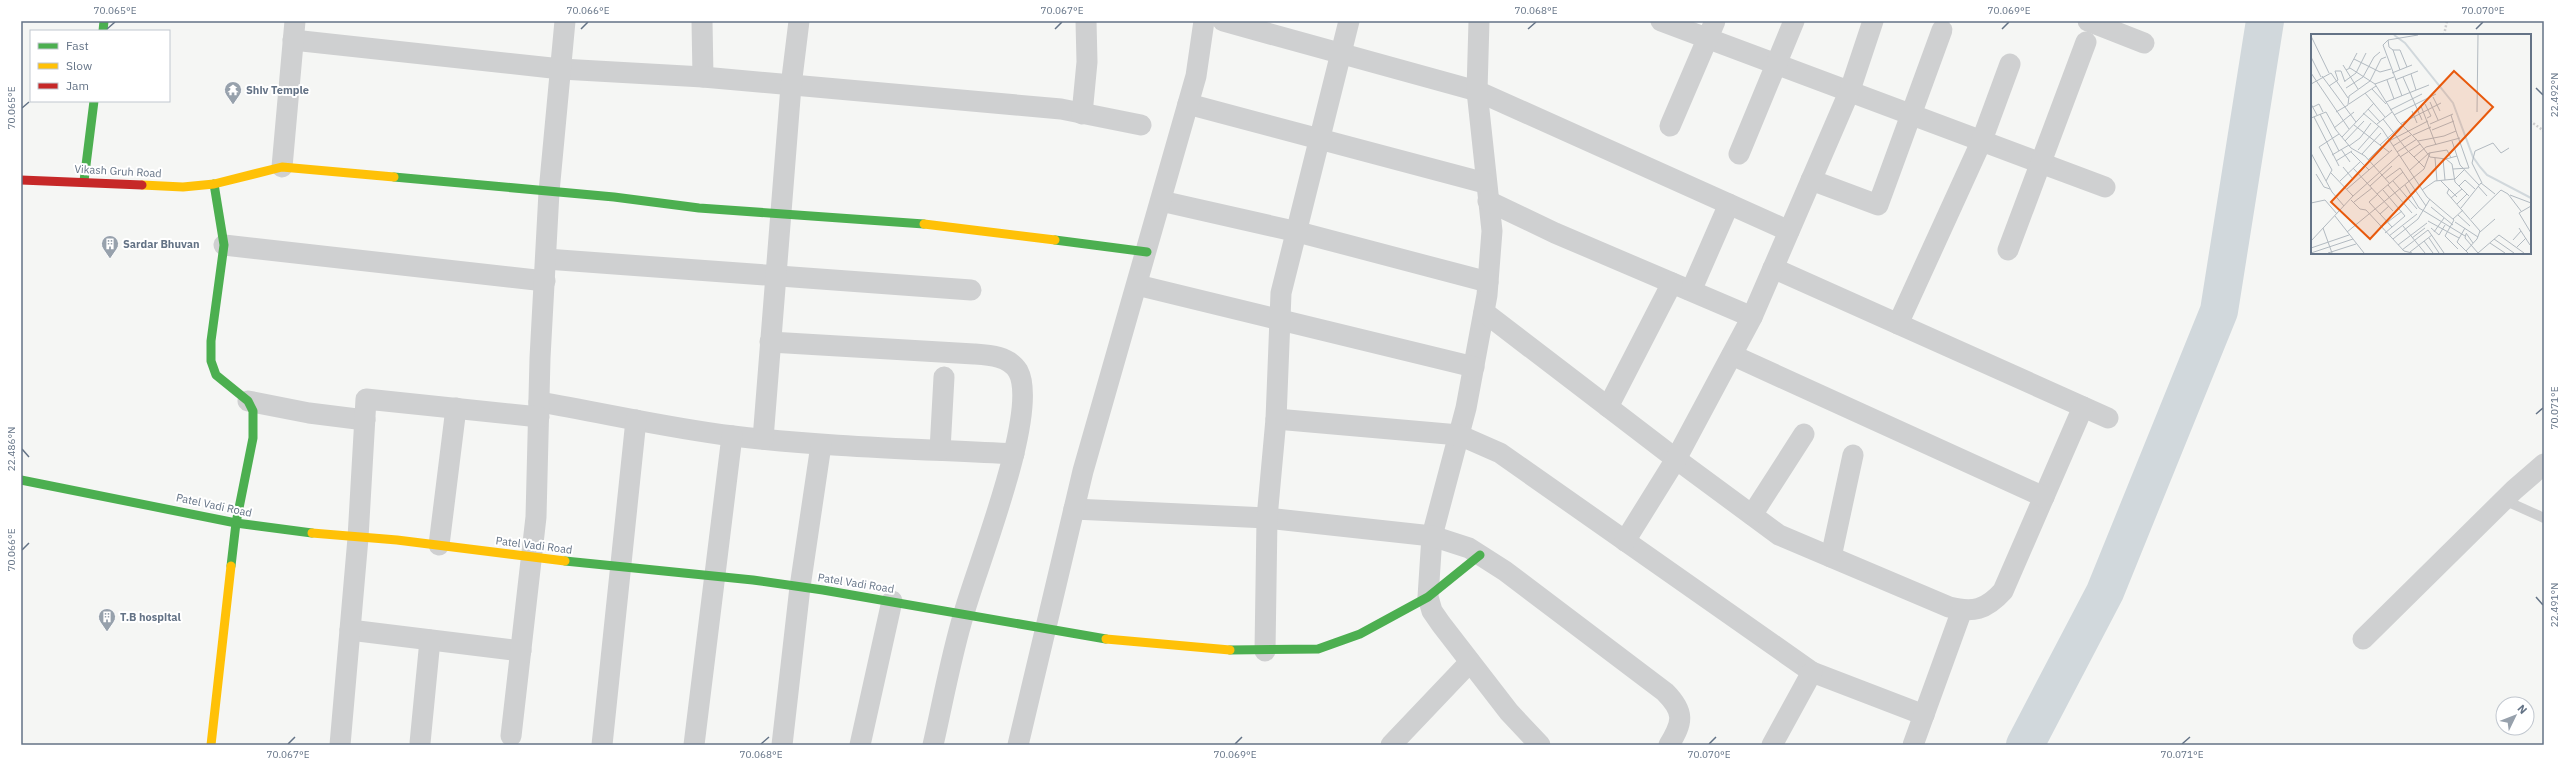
<svg xmlns="http://www.w3.org/2000/svg" width="2565" height="766" font-family="'IBM Plex Sans',sans-serif">
	<style>
		.lines { fill: none; stroke-linecap: round; stroke-linejoin: round }
		.river { stroke: #d1d8dc; stroke-width: 38 }
		.path { stroke: #cdcdce; stroke-width: 2.5; stroke-dasharray: 2 2; stroke-linecap: butt }
		.lane { stroke: #cfd0d1; stroke-width: 10 }
		.street { stroke: #cfd0d1; stroke-width: 21 }
		.fast { stroke: #4caf50; stroke-width: 9 }
		.slow { stroke: #ffc107; stroke-width: 9 }
		.jam { stroke: #c62828; stroke-width: 9 }
		.ticks { fill: none; stroke: #647386; stroke-width: 1.5 }
		.labels { text-anchor: middle; dominant-baseline: central; stroke-width: 4; stroke-linejoin: round; paint-order: stroke }
		.poi-label { font-size: 11px; font-weight: bold; fill: #647386; stroke: #fff; text-anchor: start }
		.street-label { font-size: 11px; fill: #647386; stroke: #fff }
		.inset-river { fill: none; stroke: #d1d8dc; stroke-width: 2 }
		.inset-road { fill: none; stroke: #b2bac1; stroke-width: 1 }
		.view { fill: #e8590c; fill-opacity: 0.15; stroke: #e8590c; stroke-width: 2 }
		.inset-edge { fill: none; stroke: #647386; stroke-width: 2 }
		.neatline { fill: none; stroke: #647386; stroke-width: 1.5 }
		.ticks-label { font-size: 10px; text-anchor: middle; fill: #647386 }
	</style>
	<rect width="100%" height="100%" fill="#f5f6f4"/>
	<g class="lines">
		<path class="river" d="M 2025,745 L 2105,592 L 2219,311 L 2265,21"/>
		<g class="path">
			<path d="M 2444,35 L 2447,21"/>
			<path d="M 2530,121 L 2544,131"/>
		</g>
		<path class="lane" d="M 2504,500 L 2544,518"/>
		<g class="street">
			<path d="M 702,21 L 703,77"/>
			<path d="M 1223,21 L 1477,91 L 1789,231"/>
			<path d="M 1479,21 L 1477,91 L 1492,231 L 1487,295 L 1466,408 L 1432,536 L 1428,597 L 1432,611 L 1441,624 L 1509,712 L 1540,745"/>
			<path d="M 1661,21 L 2105,187"/>
			<path d="M 2088,21 L 2144,43"/>
			<path d="M 293,40 L 561,69 L 703,77 L 1061,109 L 1141,125"/>
			<path d="M 1188,104 L 1485,183"/>
			<path d="M 1082,114 L 1087,62 L 1086,21"/>
			<path d="M 1670,126 L 1715,21"/>
			<path d="M 1739,154 L 1794,21"/>
			<path d="M 282,167 L 295,21"/>
			<path d="M 1811,180 L 1878,205 L 1942,30"/>
			<path d="M 1161,201 L 1298,232 L 1488,282"/>
			<path d="M 1488,201 L 1555,233 L 1752,317"/>
			<path d="M 224,245 L 545,281"/>
			<path d="M 2008,250 L 2086,42"/>
			<path d="M 546,259 L 971,290"/>
			<path d="M 1773,268 L 2108,418"/>
			<path d="M 1137,285 L 1474,367"/>
			<path d="M 1689,290 L 1694,284 L 1729,204"/>
			<path d="M 1484,312 L 1676,459 L 1779,535 L 1949,607 C 1973,613 1986,610 2003,591 L 2083,407"/>
			<path d="M 1898,324 L 1982,140 L 2010,64"/>
			<path d="M 770,342 L 974,354 C 989,355 1009,356 1018,371 C 1040,411 977,566 964,613 C 951,656 943,701 933,745"/>
			<path d="M 1732,355 L 2044,497"/>
			<path d="M 248,401 L 309,413 L 365,420"/>
			<path d="M 539,402 C 604,413 668,428 733,436 C 826,447 921,449 1014,454"/>
			<path d="M 1608,407 L 1672,283"/>
			<path d="M 1276,419 L 1459,435 L 1500,453 L 1812,672 L 1924,715"/>
			<path d="M 763,439 L 791,86 L 799,21"/>
			<path d="M 940,450 L 944,377"/>
			<path d="M 1074,509 L 1267,518 L 1432,536 L 1469,548 L 1505,571 L 1665,692 C 1685,712 1683,722 1669,745"/>
			<path d="M 1752,515 L 1804,434"/>
			<path d="M 1625,541 L 1676,459 L 1752,317 L 1850,90 L 1873,21"/>
			<path d="M 439,545 L 456,408"/>
			<path d="M 1831,557 L 1853,455"/>
			<path d="M 350,630 L 521,651"/>
			<path d="M 2363,639 L 2514,490 L 2544,464"/>
			<path d="M 1265,651 L 1267,518 L 1276,419 L 1281,293 L 1349,21"/>
			<path d="M 511,736 L 536,517 L 540,358 L 549,192 L 565,21"/>
			<path d="M 420,743 L 430,640"/>
			<path d="M 340,745 L 358,538 L 366,399 L 539,417"/>
			<path d="M 602,745 L 636,420"/>
			<path d="M 694,745 L 732,436"/>
			<path d="M 782,745 L 800,587 L 821,445"/>
			<path d="M 860,745 L 892,601"/>
			<path d="M 1018,745 L 1083,471 L 1196,76 L 1204,21"/>
			<path d="M 1391,745 L 1470,662"/>
			<path d="M 1772,745 L 1812,672"/>
			<path d="M 1913,745 L 1962,610"/>
		</g>
		<g class="fast">
			<path d="M 103,31 L 104,21"/>
			<path d="M 394,177 L 614,197 L 699,208 L 924,224"/>
			<path d="M 84,181 L 94,101"/>
			<path d="M 214,184 L 224,245 L 211,341 L 211,361 L 216,375 L 248,401 L 253,411 L 253,438 L 236,523 L 231,566"/>
			<path d="M 1055,240 L 1147,252"/>
			<path d="M 21,480 L 236,523 L 312,533"/>
			<path d="M 565,561 L 753,580 L 823,590 L 1106,639"/>
			<path d="M 1230,650 L 1318,649 L 1360,634 L 1428,597 L 1480,555"/>
		</g>
		<g class="slow">
			<path d="M 142,185 L 183,187 L 214,184 L 282,167 L 394,177"/>
			<path d="M 924,224 L 1055,240"/>
			<path d="M 312,533 L 397,540 L 565,561"/>
			<path d="M 1106,639 L 1230,650"/>
			<path d="M 211,745 L 231,566"/>
		</g>
		<path class="jam" d="M 21,180 L 142,185"/>
	</g>
	<path class="ticks" d="M 107,29 L 115,22M 581,29 L 588,22M 1055,29 L 1062,22M 1528,29 L 1536,22M 2002,29 L 2009,22M 2476,29 L 2483,22M 2536,88 L 2543,95M 22,108 L 29,102M 2536,414 L 2543,408M 22,449 L 29,457M 22,550 L 29,543M 2536,597 L 2543,605M 288,744 L 295,737M 761,744 L 769,737M 1235,744 L 1242,737M 1709,744 L 1716,737M 2182,744 L 2190,737"/>
	<defs>
		<symbol id="temple-pin" viewBox="-11 -11 22 30"><path d="M0 17L-7.5 6A9.5 9.5 0 1 1 7.5 6Z" fill="#97a1ac" stroke="#fff"/><path d="M0-6L5-2H3V0L6.5 2.5H4V6H1.5V3h-3V6H-4V2.5H-6.5L-3 0V-2H-5Z" fill="#fff"/></symbol>
		<symbol id="building-pin" viewBox="-11 -11 22 30"><path d="M0 17L-7.5 6A9.5 9.5 0 1 1 7.5 6Z" fill="#97a1ac" stroke="#fff"/><path d="M-4-6H4V6H1V3H-1V6H-4ZM-2.5-4.3h1.7v1.8h-1.7ZM.8-4.3h1.7v1.8H.8ZM-2.5-1h1.7V.8h-1.7ZM.8-1h1.7V.8H.8Z" fill="#fff"/></symbol>
	</defs>
	<g fill-rule="evenodd">
		<use href="#temple-pin" x="223" y="80" width="20" height="27"/>
		<use href="#building-pin" x="100" y="234" width="20" height="27"/>
		<use href="#building-pin" x="97" y="607" width="20" height="27"/>
	</g>
	<g class="labels">
		<g class="poi-label">
			<text x="246" y="90">Shiv Temple</text>
			<text x="123" y="244">Sardar Bhuvan</text>
			<text x="120" y="617">T.B hospital</text>
		</g>
		<g class="street-label">
			<text transform="translate(118 171) rotate(3)">Vikash Gruh Road</text>
			<text transform="translate(214 505) rotate(12)">Patel Vadi Road</text>
			<text transform="translate(534 545) rotate(7)">Patel Vadi Road</text>
			<text transform="translate(856 583) rotate(9)">Patel Vadi Road</text>
		</g>
	</g>
	<g transform="translate(2311 34)">
		<rect width="220" height="220" fill="#f5f6f4"/>
		<path class="inset-river" d="M 83,1 L 94,9 L 142,69 L 162,123 L 169,133 L 176,141 L 220,164"/>
		<path class="inset-road" d="M 0,2 L 18,39M 77,6 L 78,13 L 82,16 L 89,36M 82,16 L 89,16 L 96,33M 0,23 L 10,43M 43,25 L 69,38 L 80,35M 32,31 L 47,55M 38,34 L 46,19M 35,36 L 39,34 L 64,50 L 87,87 L 106,106 L 119,123 L 135,125 L 146,122M 0,39 L 38,95M 81,39 L 101,31M 100,40 L 105,56M 11,42 L 45,88M 92,43 L 111,86M 76,46 L 83,65M 84,46 L 107,37M 34,47 L 45,39 L 55,19M 0,50 L 20,39 L 37,64M 64,50 L 83,43M 18,52 L 27,46 L 24,37 L 30,37 L 34,48M 35,54 L 52,43 L 63,23 L 69,18M 61,55 L 75,70M 54,59 L 74,83M 91,62 L 72,11 L 77,6 L 107,1M 122,63 L 129,77M 75,68 L 118,51M 119,68 L 127,86M 0,70 L 6,81M 38,70 L 65,52M 114,70 L 120,82 L 116,84M 110,72 L 125,111M 2,73 L 8,70 L 12,78M 57,75 L 69,88M 79,76 L 111,60M 101,77 L 106,89M 25,78 L 37,71 L 38,62 L 59,47 L 70,25 L 75,23M 166,78 L 167,1M 52,79 L 71,95 L 116,163 L 143,186 L 134,202 L 147,215M 9,80 L 28,117M 83,81 L 125,60M 3,83 L 28,132M 0,84 L 15,78 L 25,96 L 40,114 L 54,122 L 79,150M 72,85 L 96,116 L 114,134M 66,90 L 81,78M 89,90 L 130,69M 119,90 L 142,80M 43,91 L 78,118M 23,94 L 43,78M 121,96 L 143,87M 102,101 L 120,93M 31,103 L 63,69M 34,107 L 53,87M 78,107 L 117,87M 107,107 L 133,102 L 145,97 L 140,81M 141,107 L 149,131 L 168,151M 69,111 L 90,92M 38,112 L 49,104 L 60,89M 82,112 L 100,101M 30,115 L 39,128M 47,116 L 68,92M 40,118 L 58,136M 86,118 L 106,105M 0,119 L 21,158 L 33,172M 51,120 L 70,99M 21,121 L 38,111M 89,123 L 109,110M 103,123 L 115,113 L 149,104M 124,124 L 126,147M 132,125 L 134,146M 135,125 L 141,130 L 144,148 L 158,162M 57,126 L 71,112M 25,127 L 41,117M 32,133 L 41,144M 42,134 L 82,177M 142,135 L 158,134 L 145,97M 98,137 L 118,119 L 136,116 L 140,124M 20,139 L 42,162M 5,140 L 13,153 L 19,155M 74,145 L 89,134 L 115,172M 15,147 L 21,136 L 8,113 L 28,100M 29,147 L 49,128M 82,147 L 106,175M 130,147 L 146,163M 171,149 L 161,129 L 164,117 L 182,109 L 190,119 L 198,114M 77,151 L 101,179M 94,151 L 108,174 L 154,202M 59,152 L 81,132M 148,152 L 154,146 L 164,155M 167,152 L 176,162M 36,155 L 81,116M 138,155 L 136,159 L 169,197 L 166,205 L 155,217M 72,156 L 94,182 L 74,199M 111,156 L 124,147 L 144,145 L 153,136M 66,160 L 92,138M 67,160 L 58,168 L 81,193M 199,161 L 220,169M 140,164 L 151,155M 40,166 L 49,175 L 55,176 L 93,217 L 101,219M 43,168 L 61,154M 0,169 L 14,166 L 26,180M 146,170 L 156,160M 220,172 L 208,179 L 220,199M 120,173 L 142,191M 150,174 L 170,149 L 184,160M 69,180 L 78,172M 147,181 L 159,192M 24,182 L 53,219M 142,185 L 152,176M 160,185 L 190,156 L 197,160 L 210,177M 117,187 L 148,204M 144,188 L 167,203M 92,192 L 114,219M 12,194 L 21,219M 69,194 L 91,177M 120,194 L 128,201 L 134,191M 154,194 L 146,208 L 157,219M 208,194 L 219,211M 36,198 L 113,135 L 119,119M 123,198 L 133,184M 169,198 L 184,185M 155,199 L 162,209M 155,200 L 154,204 L 167,219M 78,202 L 106,180M 101,204 L 114,194M 118,204 L 128,219M 82,205 L 107,185 L 119,165M 183,205 L 203,219M 202,206 L 210,197M 0,207 L 42,162 L 88,121M 113,207 L 122,219M 179,209 L 194,219M 87,211 L 116,189M 206,213 L 215,204M 0,214 L 38,201M 91,216 L 117,196 L 133,219M 99,218 L 121,201M 0,219 L 42,205M 17,219 L 45,210M 167,219 L 188,201 L 213,219"/>
		<path class="view" d="M 143,37 L 182,73 L 59,205 L 20,168 Z"/>
		<rect width="220" height="220" class="inset-edge"/>
	</g>
	<rect width="2565" height="766" fill="none" stroke="#ffffff" stroke-width="44"/>
	<rect x="30" y="30" width="140" height="72" fill="#ffffff" stroke="#c1c7cf"/>
	<rect x="38" y="43" width="20" height="6" fill="#4caf50" stroke="#c1c7cf"/>
	<text x="66" y="50" font-size="12" fill="#647386">Fast</text>
	<rect x="38" y="63" width="20" height="6" fill="#ffc107" stroke="#c1c7cf"/>
	<text x="66" y="70" font-size="12" fill="#647386">Slow</text>
	<rect x="38" y="83" width="20" height="6" fill="#c62828" stroke="#c1c7cf"/>
	<text x="66" y="90" font-size="12" fill="#647386">Jam</text>
	<g transform="translate(2515 716) rotate(47)"><circle r="19" fill="#ffffff" stroke="#c1c7cf"/>
	<path d="M0-3L7 15L0 10L-7 15Z" fill="#97a1ac"/>
	<text y="-6" font-size="11" font-weight="bold" text-anchor="middle" fill="#647386">N</text>
	</g>
	<rect x="22" y="22" width="2521" height="722" class="neatline"/>
	<g class="ticks-label">
		<text x="115" y="14">70.065°E</text>
		<text x="588" y="14">70.066°E</text>
		<text x="1062" y="14">70.067°E</text>
		<text x="1536" y="14">70.068°E</text>
		<text x="2009" y="14">70.069°E</text>
		<text x="2483" y="14">70.070°E</text>
		<text transform="translate(2554 95) rotate(-90)" y="4">22.492°N</text>
		<text transform="translate(11 108) rotate(-90)" y="4">70.065°E</text>
		<text transform="translate(2554 408) rotate(-90)" y="4">70.071°E</text>
		<text transform="translate(11 449) rotate(-90)" y="4">22.486°N</text>
		<text transform="translate(11 550) rotate(-90)" y="4">70.066°E</text>
		<text transform="translate(2554 605) rotate(-90)" y="4">22.491°N</text>
		<text x="288" y="758">70.067°E</text>
		<text x="761" y="758">70.068°E</text>
		<text x="1235" y="758">70.069°E</text>
		<text x="1709" y="758">70.070°E</text>
		<text x="2182" y="758">70.071°E</text>
	</g>
</svg>
